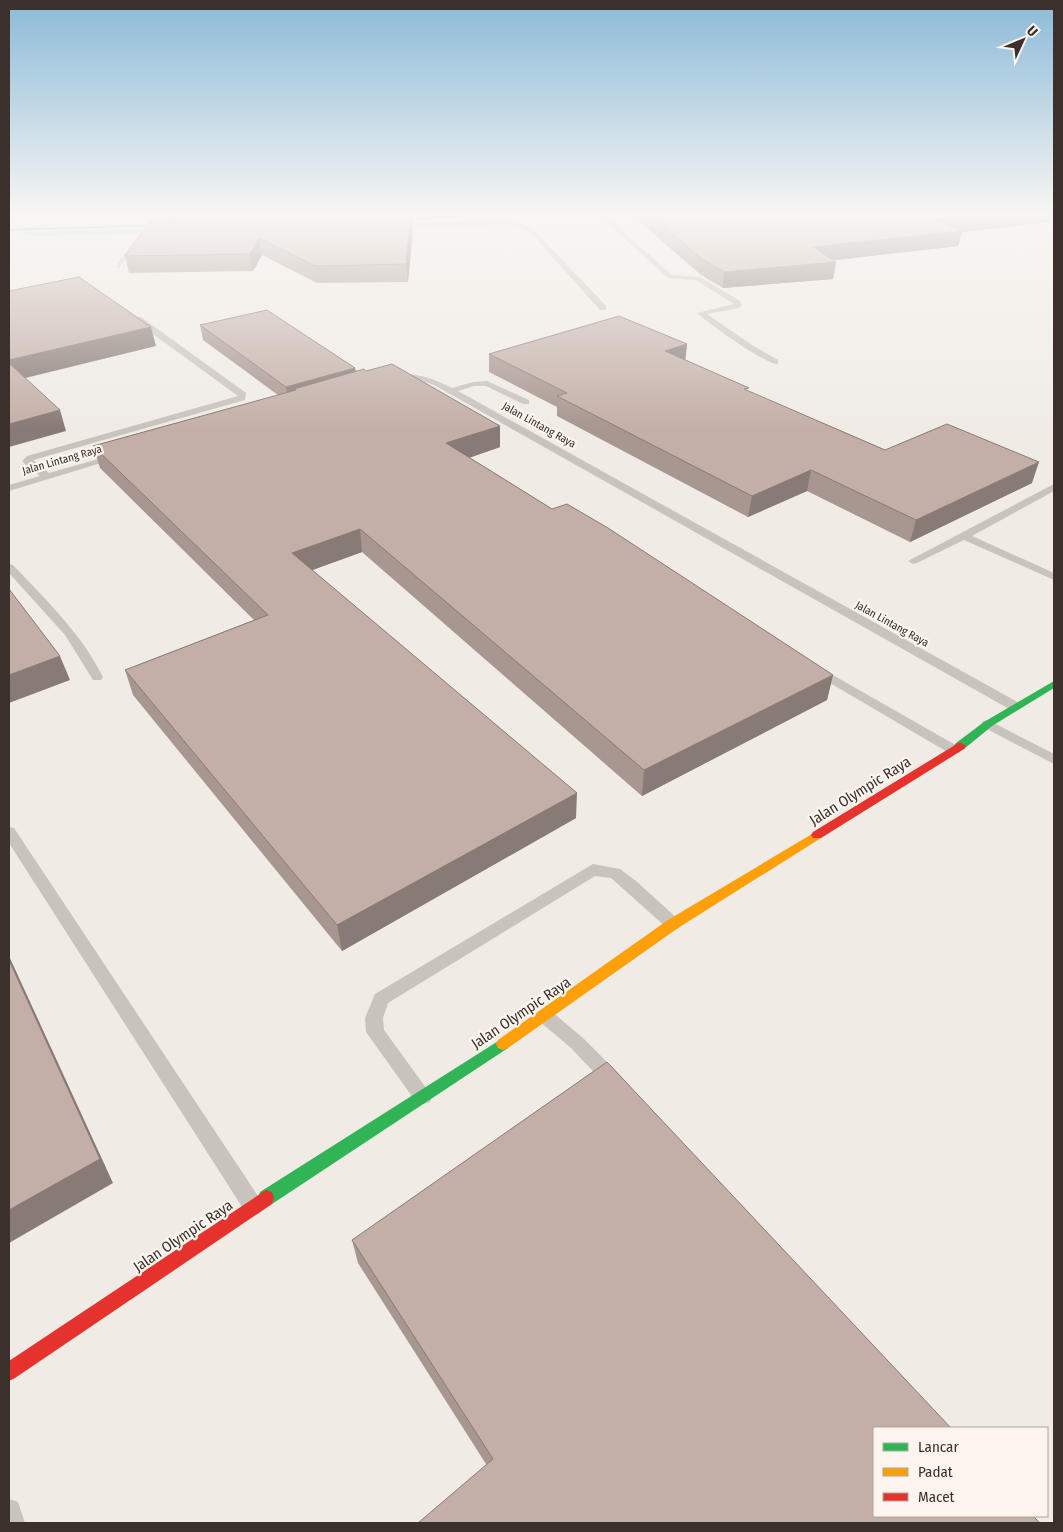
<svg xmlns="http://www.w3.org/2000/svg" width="1063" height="1532" font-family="'Fira Sans Condensed',sans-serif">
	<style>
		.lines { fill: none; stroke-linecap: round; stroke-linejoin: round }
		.lane { fill: #c9c3be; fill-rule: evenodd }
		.fast { fill: #30b455; fill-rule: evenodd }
		.slow { fill: #ff9f0a; fill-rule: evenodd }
		.jam { fill: #e5322d; fill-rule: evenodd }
		.wall { fill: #a89690 }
		.shaded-wall { fill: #887a75 }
		.building { fill: #c3afa7; stroke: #887a75 }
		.labels { text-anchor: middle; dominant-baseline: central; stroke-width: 4.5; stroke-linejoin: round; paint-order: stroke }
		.far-street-label { font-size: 11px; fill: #3b302b; stroke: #fbf5ee }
		.near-street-label { font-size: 15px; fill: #3b302b; stroke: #fbf5ee }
	</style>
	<rect width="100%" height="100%" fill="#f0ebe5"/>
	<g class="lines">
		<g class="lane">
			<path d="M 93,214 L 37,218 L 34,216 L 36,214 Z"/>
			<path d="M 597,214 L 604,214 L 672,275 L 700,277 L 740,301 L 742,305 L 739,308 L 707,314 L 752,345 L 778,360 L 778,364 C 766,365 708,323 697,313 L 734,304 L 696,280 L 668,278 Z"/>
			<path d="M 509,221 L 522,224 L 534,230 L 606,306 L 606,310 L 600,310 L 530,232 L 518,226 L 509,225 L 394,228 L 391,226 L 394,224 Z"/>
			<path d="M 22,227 L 34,232 L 144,229 L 147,231 L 119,268 L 116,266 L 140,233 L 34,236 L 24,233 L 19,229 Z"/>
			<path d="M 135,317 L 141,317 L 246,393 L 245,400 L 33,460 L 49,473 L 116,454 L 121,457 L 9,491 L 9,485 L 40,476 L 24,463 L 22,461 L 27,456 L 238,396 L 135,321 Z"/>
			<path d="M 396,375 C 415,372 435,379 452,388 L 473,382 L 487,381 L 529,400 L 529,404 L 523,404 L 486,386 L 474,386 L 458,391 L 1021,704 L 1022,707 L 1016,711 L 1011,710 L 434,385 L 419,380 L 396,379 Z"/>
			<path d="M 1054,484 L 1054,491 L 972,536 L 1054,573 L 1054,580 L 964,540 L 917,563 L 913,564 L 908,561 Z"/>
			<path d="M 9,564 L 13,565 C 46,600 81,633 103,677 L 101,680 L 93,680 L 65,635 L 9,573 Z"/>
			<path d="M 817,666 L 959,747 L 961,750 L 959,753 L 949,753 L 813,673 L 811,670 L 813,667 Z"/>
			<path d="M 988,720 L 1054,754 L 1054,764 L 983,727 L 981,724 L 983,721 Z"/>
			<path d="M 9,827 L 14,828 L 260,1199 L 263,1206 L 260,1213 L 253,1216 L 246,1213 L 9,843 Z"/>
			<path d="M 593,864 L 620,869 L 636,881 L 679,920 L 681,924 L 679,928 L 673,930 L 667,928 L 611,878 L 595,876 L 388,1003 L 383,1018 L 384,1030 L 432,1096 L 430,1102 L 423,1104 L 416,1102 L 366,1032 L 365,1018 L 375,994 Z"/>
			<path d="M 545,1009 L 551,1011 L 583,1038 L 618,1073 L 621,1079 L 618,1085 L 612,1087 L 606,1085 L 571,1048 L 539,1021 L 536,1016 L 539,1011 Z"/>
			<path d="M 9,1499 L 18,1502 L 25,1523 L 9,1523 Z"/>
		</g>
		<g class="fast">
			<path d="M 185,223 L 187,225 L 9,231 L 9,229 Z"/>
			<path d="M 1054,681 L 1054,688 L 992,726 L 964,749 L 956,749 L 954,746 L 956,743 L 984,722 Z"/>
			<path d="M 503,1038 L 508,1040 L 510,1044 L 508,1048 L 272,1204 L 266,1206 L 260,1204 L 258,1198 L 260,1192 Z"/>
		</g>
		<path class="slow" d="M 817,831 L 821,832 L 823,835 L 821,838 L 678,928 L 508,1048 L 503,1050 L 498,1048 L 496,1044 L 498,1040 L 668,920 Z"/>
		<g class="jam">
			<path d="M 482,214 L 534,214 L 375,221 L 373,220 Z"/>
			<path d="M 960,742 L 966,746 L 964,749 L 821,838 L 813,838 L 811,835 L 813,832 Z"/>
			<path d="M 266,1190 L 272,1192 L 274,1198 L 272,1204 L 15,1378 L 9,1381 L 9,1361 Z"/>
		</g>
	</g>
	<g class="wall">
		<path d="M 165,214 L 333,214 L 262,217 L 412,214 L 413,230 L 408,282 L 317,283 L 262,255 L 253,271 L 129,273 L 125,256 L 166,218 Z"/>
		<path d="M 631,214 L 1052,214 L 1050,222 L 962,232 L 958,246 L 833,260 L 836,262 L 833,279 L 723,288 L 701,275 Z"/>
		<path d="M 200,325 L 355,368 L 356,371 L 366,371 L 500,426 L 500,447 L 469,458 L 552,509 L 833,675 L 827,700 L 642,796 L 362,552 L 312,570 L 576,818 L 342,951 L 133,695 L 125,670 L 254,620 L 100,468 L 93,446 L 278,395 L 203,340 Z"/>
		<path d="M 687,344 L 685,360 L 748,391 L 885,450 L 1032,483 L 910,542 L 807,491 L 748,517 L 557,416 L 557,407 L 489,372 L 489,354 Z"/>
		<path d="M 352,1240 L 951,1428 L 486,1464 L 358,1263 Z"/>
	</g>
	<g class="shaded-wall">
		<path d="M 412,214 L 413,230 L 408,282 L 406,264 Z"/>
		<path d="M 984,214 L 1052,214 L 1050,222 L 962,232 L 958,246 L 810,263 L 813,247 L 936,220 Z"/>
		<path d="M 259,238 L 262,255 L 253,271 L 250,254 Z"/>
		<path d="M 836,262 L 833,279 L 723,288 L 724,272 Z"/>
		<path d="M 151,327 L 156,346 L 13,381 L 9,367 L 9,360 Z"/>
		<path d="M 687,344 L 685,363 L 665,351 Z"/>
		<path d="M 355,368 L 357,383 L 296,390 L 294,389 L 296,401 L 288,403 L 286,387 Z"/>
		<path d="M 60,410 L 66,431 L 9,447 L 9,424 Z"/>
		<path d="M 500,426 L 500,447 L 448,465 L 446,443 Z"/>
		<path d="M 1039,462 L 1032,483 L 910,542 L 916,520 Z"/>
		<path d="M 811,470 L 807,491 L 748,517 L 752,496 Z"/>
		<path d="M 360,529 L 362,552 L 296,576 L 292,553 Z"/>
		<path d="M 60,656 L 70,680 L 9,703 L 9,675 Z"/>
		<path d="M 833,675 L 827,700 L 642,796 L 644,770 Z"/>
		<path d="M 577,793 L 576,818 L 342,951 L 337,925 Z"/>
		<path d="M 9,956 L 113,1183 L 9,1243 Z"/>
	</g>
	<g class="building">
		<path d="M 375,214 L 411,214 L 406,264 L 315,266 L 259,238 L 250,254 L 125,256 L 152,219 Z"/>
		<path d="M 649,214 L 984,214 L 936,220 L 962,231 L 813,247 L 836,262 L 724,272 L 702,259 Z"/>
		<path d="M 79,277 L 151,327 L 9,360 L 9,291 Z"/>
		<path d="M 267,310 L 355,368 L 286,387 L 200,325 Z"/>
		<path d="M 619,316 L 687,344 L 665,351 L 749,388 L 744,389 L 885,450 L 947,424 L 1039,462 L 916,520 L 811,470 L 752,496 L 557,396 L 567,393 L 489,354 Z"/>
		<path d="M 9,363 L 60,410 L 9,424 Z"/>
		<path d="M 392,364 L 500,426 L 446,443 L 552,509 L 567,504 L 608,528 L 833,675 L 644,770 L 360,529 L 292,553 L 577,793 L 337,925 L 125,670 L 268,615 L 93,446 L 296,390 L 294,389 L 364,369 L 366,371 Z"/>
		<path d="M 9,589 L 60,656 L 9,675 Z"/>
		<path d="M 9,960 L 100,1159 L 9,1210 Z"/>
		<path d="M 607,1062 L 951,1428 L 874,1428 L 874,1516 L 1033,1516 L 1040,1523 L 418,1523 L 493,1459 L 352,1240 Z"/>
	</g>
	<linearGradient id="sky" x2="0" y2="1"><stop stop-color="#8bbad8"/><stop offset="0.5" stop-color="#f8f6f3"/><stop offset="1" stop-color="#f8f6f3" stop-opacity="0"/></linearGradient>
	<rect width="1063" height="429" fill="url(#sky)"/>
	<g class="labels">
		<g class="far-street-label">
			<text transform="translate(539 425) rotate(29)">Jalan Lintang Raya</text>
			<text transform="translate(62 460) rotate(-16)">Jalan Lintang Raya</text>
			<text transform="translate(892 624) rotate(29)">Jalan Lintang Raya</text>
		</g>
		<g class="near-street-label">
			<text transform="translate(860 791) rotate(-32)">Jalan Olympic Raya</text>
			<text transform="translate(521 1013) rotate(-34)">Jalan Olympic Raya</text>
			<text transform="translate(183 1236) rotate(-34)">Jalan Olympic Raya</text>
		</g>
	</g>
	<rect width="1063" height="1532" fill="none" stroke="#3b302b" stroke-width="20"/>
	<rect x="873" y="1427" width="175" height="90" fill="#fbf5ee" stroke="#aea6a0"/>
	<rect x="883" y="1443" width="25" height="8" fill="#30b455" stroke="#aea6a0"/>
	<text x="918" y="1452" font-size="15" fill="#3b302b">Lancar</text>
	<rect x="883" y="1468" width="25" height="8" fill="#ff9f0a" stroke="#aea6a0"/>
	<text x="918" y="1477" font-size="15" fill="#3b302b">Padat</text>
	<rect x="883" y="1493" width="25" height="8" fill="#e5322d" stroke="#aea6a0"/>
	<text x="918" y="1502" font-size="15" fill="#3b302b">Macet</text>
	<g transform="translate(1023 40) rotate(46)" stroke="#fbf5ee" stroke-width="4" paint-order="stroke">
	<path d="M0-4L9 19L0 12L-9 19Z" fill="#3b302b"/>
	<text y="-8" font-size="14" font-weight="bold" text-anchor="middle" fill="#3b302b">U</text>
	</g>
</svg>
